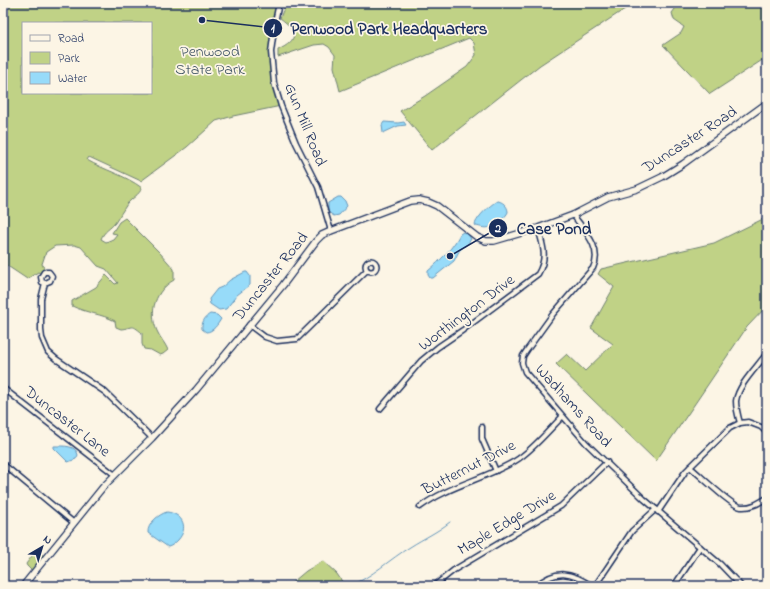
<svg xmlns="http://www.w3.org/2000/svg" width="770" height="589" font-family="'Indie Flower',sans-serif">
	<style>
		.green { fill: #c0d286; stroke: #6e8072; fill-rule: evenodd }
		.water { fill: #97dbf9; stroke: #6596bb }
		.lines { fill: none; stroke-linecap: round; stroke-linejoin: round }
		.stream { stroke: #6596bb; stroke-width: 1 }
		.street-casing { stroke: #1b2f5e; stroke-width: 7 }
		.secondary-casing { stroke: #1b2f5e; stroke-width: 8 }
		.street { stroke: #fcf5e5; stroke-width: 4 }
		.secondary { stroke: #fcf5e5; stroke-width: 5.5 }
		.labels { text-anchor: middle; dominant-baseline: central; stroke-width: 3.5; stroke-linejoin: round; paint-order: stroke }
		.park-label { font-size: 16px; fill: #445868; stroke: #fcf5e5 }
		.street-label { font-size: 16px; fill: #1b2f5e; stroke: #fcf5e5 }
		.leader { fill: none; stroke: #1b2f5e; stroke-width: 1.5 }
		.callout-dot { fill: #1b2f5e; stroke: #fcf5e5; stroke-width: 1.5 }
		.mark-label { font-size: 12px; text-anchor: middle; font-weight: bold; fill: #fff }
		.callout-label { font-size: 17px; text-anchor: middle; font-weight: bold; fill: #1b2f5e; stroke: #fcf5e5; stroke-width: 3.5; stroke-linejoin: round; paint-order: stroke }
	</style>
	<rect width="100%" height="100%" fill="#fcf5e5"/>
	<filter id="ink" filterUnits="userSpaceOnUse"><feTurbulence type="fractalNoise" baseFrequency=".025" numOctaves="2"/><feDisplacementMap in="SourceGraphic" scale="8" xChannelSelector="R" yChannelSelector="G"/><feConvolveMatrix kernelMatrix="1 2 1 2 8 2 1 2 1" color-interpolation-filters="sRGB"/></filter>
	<g filter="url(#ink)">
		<g class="green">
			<path d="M 3,3 L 279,3 L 275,22 L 271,68 L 281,106 L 233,116 L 216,121 L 187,147 L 141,181 L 89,157 L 87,160 C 104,170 125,175 142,188 C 139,195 132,198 127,204 C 123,210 119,217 115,223 C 110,229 104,231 101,239 L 106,242 L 113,239 L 117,234 L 112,233 L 119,222 L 125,218 L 160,253 L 174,269 L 174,280 C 156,290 148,311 157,331 C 160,338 165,343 168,350 L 163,354 L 160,355 L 151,350 L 144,349 L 142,344 L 142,333 C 131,323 133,328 121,329 L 116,327 L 115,321 C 102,314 86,313 72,306 L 72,301 L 96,287 L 106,275 L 115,284 L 118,283 L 106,269 L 98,266 L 81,247 L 74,245 L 55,246 L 46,252 L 42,264 L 46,272 L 42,274 L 38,272 L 27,279 L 3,263 ZM 23,23 L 151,23 L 151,93 L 23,93 Z"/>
			<path d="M 286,3 L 634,3 L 540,65 L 432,150 L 400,111 L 425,96 L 467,67 L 476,55 L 474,43 L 469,38 L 340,91 L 334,67 L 335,55 L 329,47 L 324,44 L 314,45 L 278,57 L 278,50 C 299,40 298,31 280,18 Z"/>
			<path d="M 677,3 L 767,3 L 767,57 L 710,94 L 663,45 L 681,33 L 684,27 L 674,20 L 672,13 L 675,9 Z"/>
			<path d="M 767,217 L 767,306 L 747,327 L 656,461 L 556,364 L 567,354 L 585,371 L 613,344 L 591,328 L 614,287 L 598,274 L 601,269 L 714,243 Z"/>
			<path d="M 35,552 L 39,552 L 44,556 L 32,571 L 27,566 L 26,564 Z"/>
			<path d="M 323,561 L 337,574 L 345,586 L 288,586 L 306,571 Z"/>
		</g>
		<g class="water">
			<path d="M 384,122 L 398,123 L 404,122 L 406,125 L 398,126 L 383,133 L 382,125 Z"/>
			<path d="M 338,197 L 341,197 L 345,201 L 347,206 L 339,215 L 334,216 L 328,212 L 328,203 Z"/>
			<path d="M 497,201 C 502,201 508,206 508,212 C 506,217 496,225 490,227 C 486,229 481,227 476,226 L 475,224 C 479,215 489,206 497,201 Z"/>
			<path d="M 463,232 L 468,234 L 471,239 L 469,242 L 459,251 L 454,261 L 433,278 L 430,278 L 428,275 L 428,271 C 441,260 453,248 460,234 Z"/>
			<path d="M 245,272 L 247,272 L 250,276 L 250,285 L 237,295 L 226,309 L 219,310 L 210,304 L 209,299 L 217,289 L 222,287 L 230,280 Z"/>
			<path d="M 210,314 L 217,315 L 221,319 C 218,324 213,332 206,332 L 202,329 C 201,323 205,317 210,314 Z"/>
			<path d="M 54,446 C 64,446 76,445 78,455 L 76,459 L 68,462 L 54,448 Z"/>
			<path d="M 167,512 C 183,514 189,528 178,540 C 175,543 172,546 168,547 L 148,533 C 147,524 159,514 167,512 Z"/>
		</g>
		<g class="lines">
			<path class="stream" d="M 350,586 C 372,577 390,559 410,547 C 424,538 436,533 450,522"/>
			<defs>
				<g id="street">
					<path d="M 279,3 L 275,22 L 271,52 L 274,83 L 281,106 L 296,143 L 318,187 L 331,231"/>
					<path d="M 573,215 C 584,230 603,249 593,268 L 553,314 L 527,350 L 523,356 L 522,363 L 525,372 L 586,443 L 644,499 L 720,564 L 741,586"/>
					<circle cx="371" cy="266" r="5.5"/>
					<path d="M 45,283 L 42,282 L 41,277 L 44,272 L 49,272 L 52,276 L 50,281 L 45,283 L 41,299 L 41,330 L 42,338 L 48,352 L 56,359 L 105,392 L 152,438"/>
					<path d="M 249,325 L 265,337 L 277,341 L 297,339 L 367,270"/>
					<path d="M 3,388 L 115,475"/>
					<path d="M 380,409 L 421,361 L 438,347 L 463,330 L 538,274 C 548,257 543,246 538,228"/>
					<path d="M 740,423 C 738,416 736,408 736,401 C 738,385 758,366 767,353"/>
					<path d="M 482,427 L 482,439 L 496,471"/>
					<path d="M 3,464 L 74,523"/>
					<path d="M 690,467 C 700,475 731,506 741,507 C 751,508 759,503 767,498"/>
					<path d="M 420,507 C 448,486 485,479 515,461 C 531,452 549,430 562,417"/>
					<path d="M 658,512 L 685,472 L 730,428 L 740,423 L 748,422 L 761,427 L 767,433"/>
					<path d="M 434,586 L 454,570 L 561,506 L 607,462"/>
					<path d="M 536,586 C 556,569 571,572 592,586"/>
					<path d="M 595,586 L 632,531 L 656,509"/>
					<path d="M 674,586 L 700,547"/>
				</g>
				<path id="secondary" d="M 23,586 L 103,487 L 152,438 L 196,390 L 283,285 L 316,241 L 322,235 L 331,231 L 410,201 L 419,200 L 428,202 L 437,206 L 477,237 L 486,241 L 494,241 L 538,228 L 573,215 L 608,197 L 637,189 L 662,177 L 683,164 L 767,103"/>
			</defs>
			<use href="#street" class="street-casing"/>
			<use href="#secondary" class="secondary-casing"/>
			<use href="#street" class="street"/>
			<use href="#secondary" class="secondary"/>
		</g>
	</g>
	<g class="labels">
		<g class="park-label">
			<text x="210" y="52">Penwood<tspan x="210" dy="18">State Park</tspan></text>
		</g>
		<g class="street-label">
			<text transform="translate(305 125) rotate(68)">Gun Mill Road</text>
			<text transform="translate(690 140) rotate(-33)">Duncaster Road</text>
			<text transform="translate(271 277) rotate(-51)">Duncaster Road</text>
			<text transform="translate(467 313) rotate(-37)">Worthington Drive</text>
			<text transform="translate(573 406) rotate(48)">Wadhams Road</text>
			<text transform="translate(67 422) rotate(38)">Duncaster Lane</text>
			<text transform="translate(469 468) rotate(-27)">Butternut Drive</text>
			<text transform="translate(507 523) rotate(-31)">Maple Edge Drive</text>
		</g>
	</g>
	<path class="leader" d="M202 20L273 28M450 256L498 228"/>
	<g class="callout-dot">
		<circle cx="202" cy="20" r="4"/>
		<circle cx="450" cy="256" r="4"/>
		<circle cx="273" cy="28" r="10"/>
		<circle cx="498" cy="228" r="10"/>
	</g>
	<g class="mark-label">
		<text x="273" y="32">1</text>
		<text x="498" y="232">2</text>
	</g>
	<g class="callout-label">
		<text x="389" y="34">Penwood Park Headquarters</text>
		<text x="554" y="234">Case Pond</text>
	</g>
	<rect width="770" height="589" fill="none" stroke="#fcf5e5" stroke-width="16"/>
	<rect x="8" y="8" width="754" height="573" fill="none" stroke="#1b2f5e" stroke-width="1.5" filter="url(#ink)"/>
	<rect x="22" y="22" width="130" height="72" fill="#fcf5e5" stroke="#a2a6af"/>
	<rect x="30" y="35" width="20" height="6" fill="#fcf5e5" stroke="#a2a6af"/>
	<text x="58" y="42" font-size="12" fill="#1b2f5e">Road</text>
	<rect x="30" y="52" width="20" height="12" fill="#c0d286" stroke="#a2a6af"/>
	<text x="58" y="62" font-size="12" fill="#1b2f5e">Park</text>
	<rect x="30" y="72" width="20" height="12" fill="#97dbf9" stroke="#a2a6af"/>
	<text x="58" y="82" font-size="12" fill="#1b2f5e">Water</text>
	<g transform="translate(42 547) rotate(38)" stroke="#fcf5e5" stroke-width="3" paint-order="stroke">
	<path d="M0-3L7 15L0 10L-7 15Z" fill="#1b2f5e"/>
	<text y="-6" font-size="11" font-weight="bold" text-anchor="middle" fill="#1b2f5e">N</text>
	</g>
</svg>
